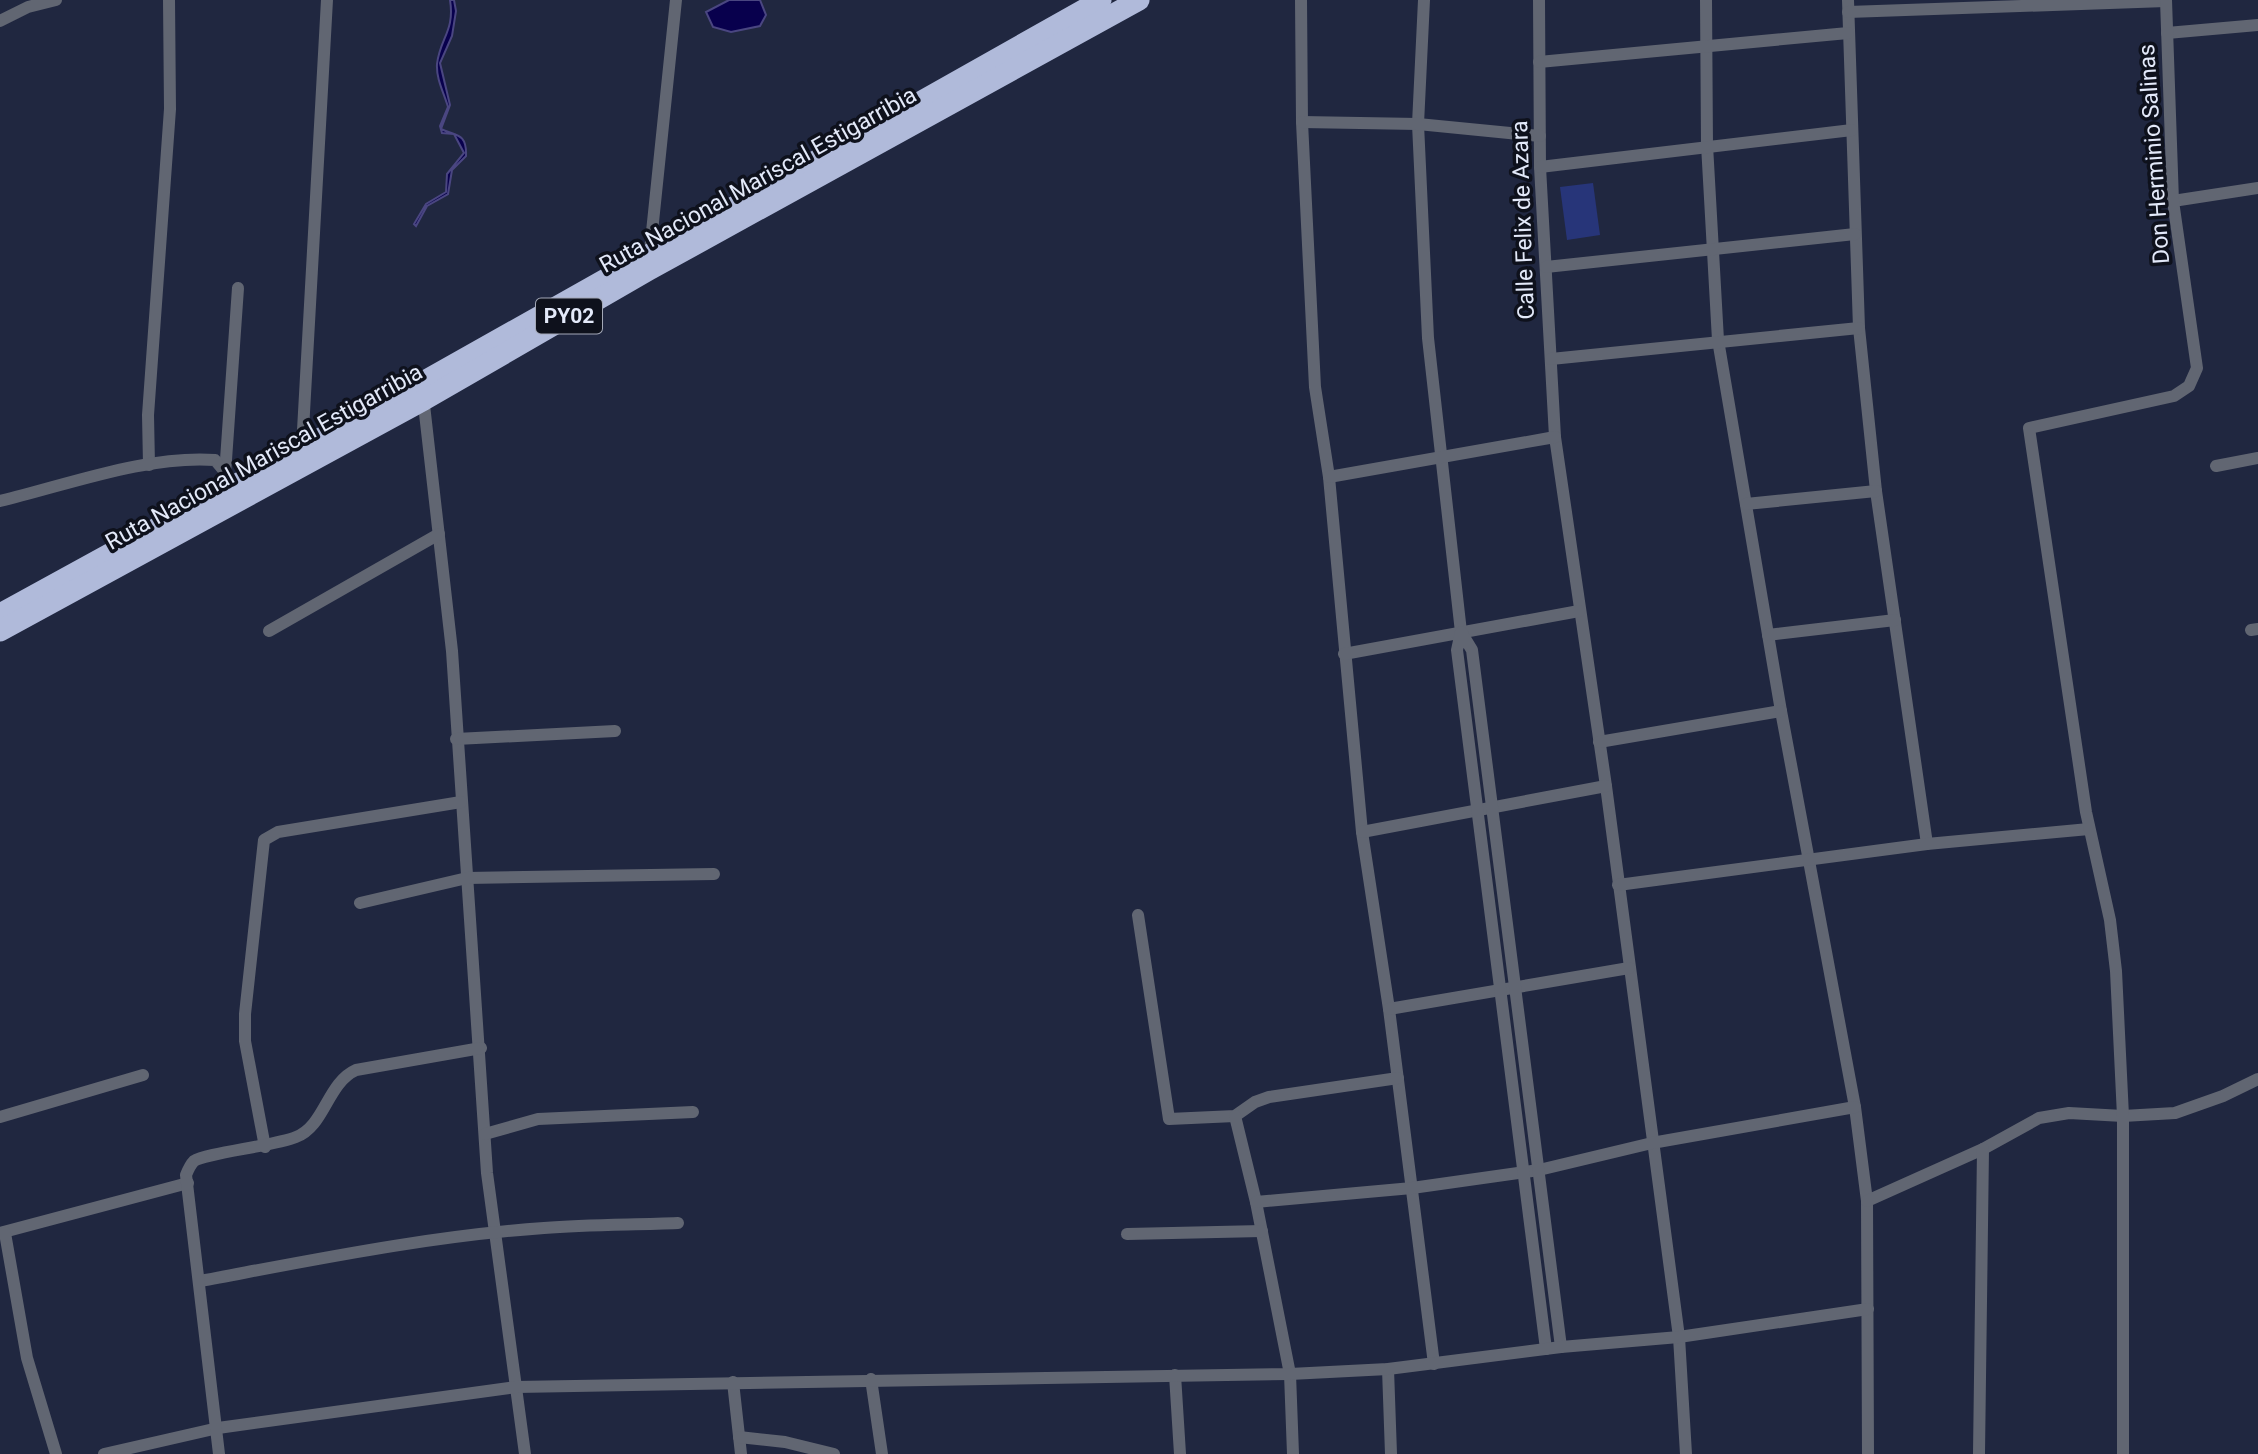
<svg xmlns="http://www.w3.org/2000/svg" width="2258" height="1454" font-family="Roboto,sans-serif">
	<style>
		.green { fill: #273579 }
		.water { fill: #08004d; stroke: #4a4681; stroke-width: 2 }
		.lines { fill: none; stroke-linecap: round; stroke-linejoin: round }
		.street { stroke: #616672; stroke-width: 12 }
		.highway { stroke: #b0bada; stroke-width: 21 }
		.labels { text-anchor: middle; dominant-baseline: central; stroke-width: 7; stroke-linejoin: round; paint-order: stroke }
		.shield { fill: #0e111c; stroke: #a3a8b7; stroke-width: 2 }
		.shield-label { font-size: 21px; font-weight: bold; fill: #e3e9f9 }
		.street-label { font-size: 23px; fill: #e3e9f9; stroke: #0e111c }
	</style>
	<rect width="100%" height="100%" fill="#202740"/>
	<path class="green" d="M 1593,183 L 1600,235 L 1567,240 L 1560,187 Z"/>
	<g class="water">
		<path d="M 450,0 L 454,0 L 456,11 L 452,36 L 440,63 L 450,105 L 441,129 C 455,136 467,132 466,156 L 452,170 L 448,194 L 427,206 L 416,226 L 414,224 L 426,204 L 446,192 L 447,174 L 464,153 L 454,134 L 442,133 L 440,126 L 448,107 C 444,93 436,79 437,64 C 440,38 455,31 450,0 Z"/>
		<path d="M 729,0 L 760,0 L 766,15 L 760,26 L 731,32 L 713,27 L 706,12 Z"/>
	</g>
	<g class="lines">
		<g class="street">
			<path d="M 1301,0 L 1302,122 L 1315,387 L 1329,477 L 1362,832 L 1389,1009 L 1434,1364"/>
			<path d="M 1424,0 L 1418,124 L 1428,338 L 1461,632"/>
			<path d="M 1539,0 L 1540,167 L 1555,437 L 1606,786 L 1679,1337 L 1686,1454"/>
			<path d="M 1706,0 L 1707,145 L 1718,340 L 1781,711 L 1855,1107 L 1867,1201 L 1868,1454"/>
			<path d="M 1848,0 L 1859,328 L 1876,491 L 1927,844"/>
			<path d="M 1848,12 L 2166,1"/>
			<path d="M 0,21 L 28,7 L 56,0"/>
			<path d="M 2167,33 L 2258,25"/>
			<path d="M 1539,62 L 1848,33"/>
			<path d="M 1302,122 L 1418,124 L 1540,136"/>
			<path d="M 1540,167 L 1852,130"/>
			<path d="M 2173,201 L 2258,188"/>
			<path d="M 650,251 L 676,0"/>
			<path d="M 1546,267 L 1855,234"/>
			<path d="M 1551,359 L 1859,328"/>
			<path d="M 423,396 L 452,651 L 487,1173 L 525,1454"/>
			<path d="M 302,448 L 327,0"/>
			<path d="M 149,465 L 148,415 L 170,109 L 169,0"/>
			<path d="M 2216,466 L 2258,458"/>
			<path d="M 225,474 L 238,288"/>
			<path d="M 1329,477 L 1555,437"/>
			<path d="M 0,501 C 67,485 147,455 215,460 L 236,485"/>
			<path d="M 1746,504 L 1876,491"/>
			<path d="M 2251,630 L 2258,629"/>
			<path d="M 269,631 L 439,534"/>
			<path d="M 1768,635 L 1895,620"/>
			<path d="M 1344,654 L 1579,611"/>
			<path d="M 456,739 L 615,731"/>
			<path d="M 1599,742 L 1781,711"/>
			<path d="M 1362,832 L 1606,786"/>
			<path d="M 1618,885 L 1927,844 L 2089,829"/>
			<path d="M 360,903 L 467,878 L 714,874"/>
			<path d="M 1138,915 L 1169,1119 L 1235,1116 L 1255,1102 L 1269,1097 L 1398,1078"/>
			<path d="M 1389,1009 L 1629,968"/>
			<path d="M 1235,1116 L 1256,1202 L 1290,1374 L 1293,1454"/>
			<path d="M 0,1117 L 143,1075"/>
			<path d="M 485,1134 L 538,1119 L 693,1112"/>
			<path d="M 265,1147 L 245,1041 L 245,1014 L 264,840 L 278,832 L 461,802"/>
			<path d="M 1867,1201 L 1983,1149 L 2039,1118 L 2069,1113 L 2123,1116 L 2175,1113 L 2223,1096 L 2258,1079"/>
			<path d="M 1256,1202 L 1412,1188 L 1539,1170 L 1652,1143 L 1855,1107"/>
			<path d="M 0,1233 L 188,1183"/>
			<path d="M 5,1233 L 27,1358 L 56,1454"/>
			<path d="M 1127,1234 L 1262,1231"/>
			<path d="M 200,1281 C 313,1260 429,1236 544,1228 C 588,1224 633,1225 678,1223"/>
			<path d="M 1546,1349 L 1457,650 L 1461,632 L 1472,650 L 1561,1347"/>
			<path d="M 1388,1369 L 1391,1454"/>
			<path d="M 1175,1375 L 1180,1454"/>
			<path d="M 871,1379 L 882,1454"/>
			<path d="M 733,1382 L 741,1454"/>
			<path d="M 739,1437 L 785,1442 L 834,1454"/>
			<path d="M 104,1454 L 218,1428 L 516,1387 L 1290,1374 L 1388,1369 L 1561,1347 L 1679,1337 L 1868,1309"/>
			<path d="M 219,1454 L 186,1175 C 188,1170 190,1165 194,1161 C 206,1153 274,1146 296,1137 C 325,1126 327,1083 356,1070 L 481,1048"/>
			<path d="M 1979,1454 L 1983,1149"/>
			<path d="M 2123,1454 L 2123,1116 L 2116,971 L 2110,920 L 2086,812 L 2029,428 L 2174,396 L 2189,386 L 2197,368 L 2173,201 L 2166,0"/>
		</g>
		<g class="highway">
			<path d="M 0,614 L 421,383 L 1101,0"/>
			<path d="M 0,631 L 424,400 L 649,270 L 1139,0"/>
		</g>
	</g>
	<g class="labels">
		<rect class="shield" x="536" y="298.5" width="66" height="35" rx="5"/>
		<g class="shield-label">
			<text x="569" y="316">PY02</text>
		</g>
		<g class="street-label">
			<text transform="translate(2154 154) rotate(-94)">Don Herminio Salinas</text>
			<text transform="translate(758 180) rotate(-29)">Ruta Nacional Mariscal Estigarribia</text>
			<text transform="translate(1523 220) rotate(-92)">Calle Felix de Azara</text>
			<text transform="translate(264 457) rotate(-29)">Ruta Nacional Mariscal Estigarribia</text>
		</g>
	</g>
</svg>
